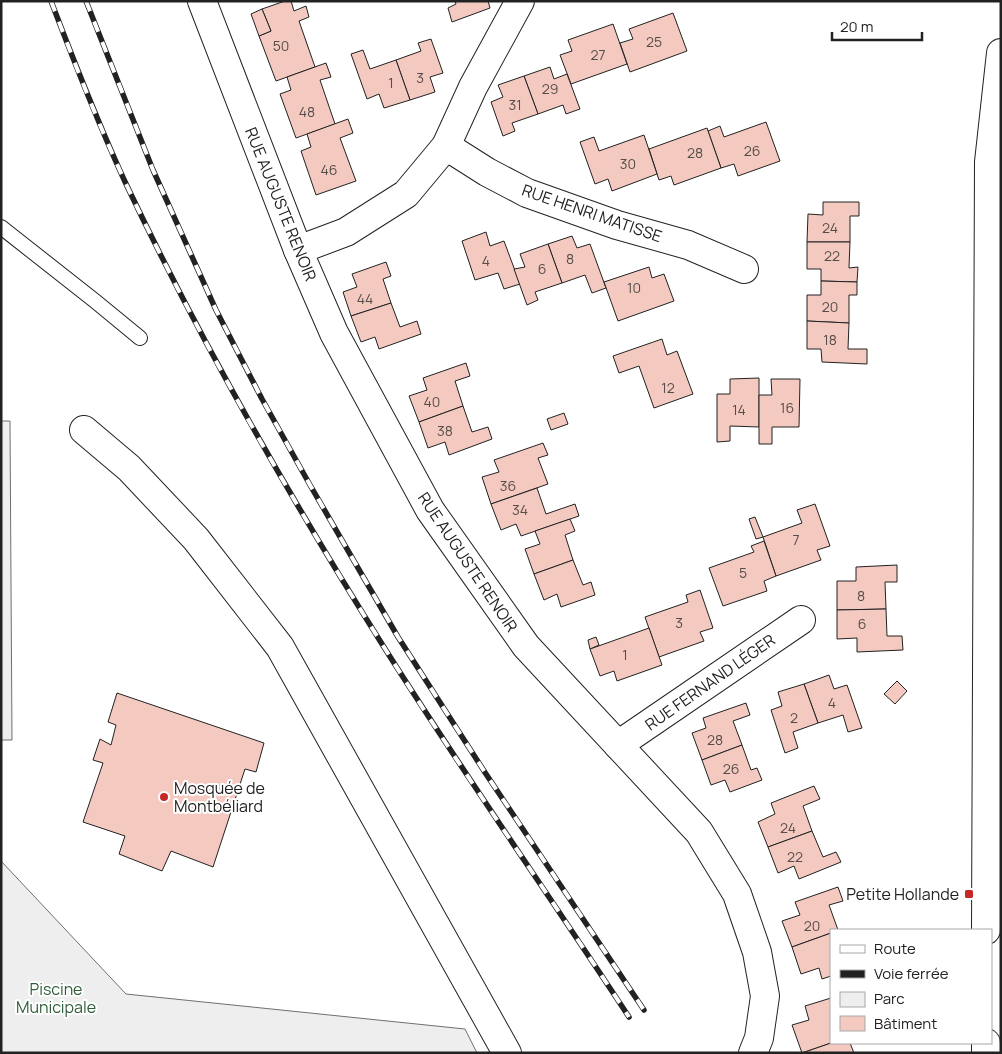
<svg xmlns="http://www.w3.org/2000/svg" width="1002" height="1054" font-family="Manrope,sans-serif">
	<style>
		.green { fill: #eee; stroke: #6f6f6f }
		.building { fill: #f3c9c0; stroke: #222 }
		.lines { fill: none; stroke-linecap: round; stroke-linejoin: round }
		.service-casing { stroke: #222; stroke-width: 16 }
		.minor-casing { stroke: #222; stroke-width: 30 }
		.tertiary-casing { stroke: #222; stroke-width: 30 }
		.service { stroke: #fff; stroke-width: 14 }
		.minor { stroke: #fff; stroke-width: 28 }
		.tertiary { stroke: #fff; stroke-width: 28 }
		.rail-casing { stroke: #222; stroke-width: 5.5 }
		.rail { stroke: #fff; stroke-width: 4; stroke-dasharray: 11; stroke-linecap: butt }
		.poi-dot { fill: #c62828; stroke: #fff; stroke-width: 2 }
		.labels { text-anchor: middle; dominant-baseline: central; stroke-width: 4; stroke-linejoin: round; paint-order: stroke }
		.number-label { font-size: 14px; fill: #564c4a }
		.street-label { font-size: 16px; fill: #222; stroke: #fff }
		.poi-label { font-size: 16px; fill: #222; stroke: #fff; text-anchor: start }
		.park-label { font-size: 16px; fill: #2f5e38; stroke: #fff }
	</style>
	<rect width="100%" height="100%" fill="#fff"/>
	<g class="green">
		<path d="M 1,421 L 10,421 L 12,740 L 1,740 Z"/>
		<path d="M 1,861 L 126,994 L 465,1029 L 477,1053 L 1,1053 Z"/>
	</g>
	<g class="building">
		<path d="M 285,1 L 291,1 L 294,11 L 306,6 L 309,17 L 299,21 L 315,67 L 276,81 L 259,36 L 271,31 L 262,9 Z"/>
		<path d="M 455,1 L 488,1 L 490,8 L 452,22 L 448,8 L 456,4 Z"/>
		<path d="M 262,9 L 271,31 L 259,36 L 251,14 Z"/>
		<path d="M 673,13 L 687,51 L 630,72 L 620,43 L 633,39 L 629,29 Z"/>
		<path d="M 613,24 L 627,64 L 571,84 L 560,55 L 572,51 L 568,40 Z"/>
		<path d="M 431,39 L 443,73 L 430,77 L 435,92 L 410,100 L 396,60 L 421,51 L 418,43 Z"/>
		<path d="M 363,50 L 370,69 L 396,60 L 410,100 L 384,108 L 379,94 L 367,99 L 351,54 Z"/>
		<path d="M 326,63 L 331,77 L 320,80 L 335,124 L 296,138 L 280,94 L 291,90 L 287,77 Z"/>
		<path d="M 550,67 L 554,79 L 567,74 L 580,109 L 566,114 L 563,105 L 538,114 L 524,76 Z"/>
		<path d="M 524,76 L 538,114 L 512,123 L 515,131 L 503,136 L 491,102 L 503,97 L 498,85 Z"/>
		<path d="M 348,119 L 353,133 L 340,138 L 356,181 L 316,195 L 301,151 L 311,147 L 307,134 Z"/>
		<path d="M 766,122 L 780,161 L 738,176 L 734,164 L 721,168 L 708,131 L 720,126 L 724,137 Z"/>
		<path d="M 707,128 L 721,168 L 674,185 L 671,176 L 659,180 L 649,149 Z"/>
		<path d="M 644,135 L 657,174 L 612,191 L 608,179 L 595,184 L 580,142 L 594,137 L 599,151 Z"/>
		<path d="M 823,202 L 859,202 L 859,216 L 850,216 L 850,242 L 807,242 L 808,214 L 823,215 Z"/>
		<path d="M 486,232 L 490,246 L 504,241 L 520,284 L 504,289 L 498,273 L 475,280 L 462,241 Z"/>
		<path d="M 572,236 L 577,248 L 590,244 L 606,288 L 592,293 L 585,275 L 562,283 L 548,244 Z"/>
		<path d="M 807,242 L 850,242 L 849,268 L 858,267 L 857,282 L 821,281 L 821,269 L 807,269 Z"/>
		<path d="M 548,244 L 562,283 L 535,292 L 538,300 L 527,305 L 514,269 L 525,267 L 520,254 Z"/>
		<path d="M 386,262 L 391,276 L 383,279 L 391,303 L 351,316 L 343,292 L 357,287 L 352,274 Z"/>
		<path d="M 649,267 L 652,278 L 664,274 L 674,301 L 618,321 L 604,282 Z"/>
		<path d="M 821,281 L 857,282 L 857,295 L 849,295 L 849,323 L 807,321 L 807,295 L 821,295 Z"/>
		<path d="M 391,303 L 400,327 L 417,321 L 421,334 L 379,349 L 375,337 L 361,342 L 351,316 Z"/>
		<path d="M 807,321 L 849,323 L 848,349 L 867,349 L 867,364 L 822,362 L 821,349 L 807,349 Z"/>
		<path d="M 662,339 L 667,355 L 677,351 L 693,394 L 654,408 L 639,366 L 619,373 L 613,356 Z"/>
		<path d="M 466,363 L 470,376 L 455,381 L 463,406 L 419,422 L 409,396 L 427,390 L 423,378 Z"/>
		<path d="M 759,378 L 759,427 L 730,426 L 730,441 L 717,442 L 717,394 L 730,394 L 730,379 Z"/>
		<path d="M 771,379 L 800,379 L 799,427 L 772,427 L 772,444 L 759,444 L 759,395 L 772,395 Z"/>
		<path d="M 463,406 L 472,432 L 488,427 L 492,439 L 449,455 L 445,442 L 428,448 L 419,422 Z"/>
		<path d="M 564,413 L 568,424 L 551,430 L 547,419 Z"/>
		<path d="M 543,443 L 548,455 L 538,458 L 548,484 L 491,504 L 482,477 L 499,472 L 494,460 Z"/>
		<path d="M 537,488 L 546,514 L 575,504 L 579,516 L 521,536 L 516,524 L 501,530 L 491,504 Z"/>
		<path d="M 815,504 L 830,546 L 817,550 L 821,560 L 776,576 L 763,537 L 802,523 L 797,510 Z"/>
		<path d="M 755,517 L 763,537 L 756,539 L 749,519 Z"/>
		<path d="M 570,519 L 575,531 L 565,535 L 573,560 L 534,574 L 525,549 L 540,544 L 535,531 Z"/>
		<path d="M 764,541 L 776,576 L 764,581 L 767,591 L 723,606 L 709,568 L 754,552 L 751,546 Z"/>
		<path d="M 573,560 L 583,585 L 591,582 L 595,595 L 561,607 L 557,594 L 544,600 L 534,574 Z"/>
		<path d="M 897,565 L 897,582 L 885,582 L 886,609 L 837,610 L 837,581 L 856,581 L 856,567 Z"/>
		<path d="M 700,590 L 713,628 L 700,632 L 704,641 L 659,657 L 645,617 L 688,602 L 686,595 Z"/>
		<path d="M 886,609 L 887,636 L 902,636 L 903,650 L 857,652 L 857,638 L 837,639 L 837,610 Z"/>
		<path d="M 649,628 L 662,665 L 617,681 L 614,671 L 600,676 L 590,649 Z"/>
		<path d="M 596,637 L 599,645 L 590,649 L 588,640 Z"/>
		<path d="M 829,675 L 834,689 L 847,685 L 862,728 L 848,732 L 843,715 L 818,723 L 804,684 Z"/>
		<path d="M 897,681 L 907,691 L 895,704 L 884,694 Z"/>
		<path d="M 804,684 L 818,723 L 793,732 L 798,748 L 785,753 L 771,710 L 782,706 L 778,692 Z"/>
		<path d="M 117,693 L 264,743 L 256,772 L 245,769 L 213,867 L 171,851 L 162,871 L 119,854 L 125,836 L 83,822 L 103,763 L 93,760 L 100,739 L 111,745 L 116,725 L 108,722 Z"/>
		<path d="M 746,703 L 750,715 L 733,721 L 742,745 L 702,760 L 692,733 L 706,728 L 703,718 Z"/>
		<path d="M 742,745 L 751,770 L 757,768 L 762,780 L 730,792 L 725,780 L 711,785 L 702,760 Z"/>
		<path d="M 814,786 L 820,799 L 803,806 L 812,831 L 768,847 L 758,822 L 775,814 L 771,803 Z"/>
		<path d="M 812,831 L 823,857 L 836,852 L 841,862 L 799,879 L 794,866 L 778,873 L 768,847 Z"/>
		<path d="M 838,887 L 843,901 L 829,905 L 838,930 L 831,930 L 831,933 L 792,947 L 782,921 L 800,915 L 795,902 Z"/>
		<path d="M 831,933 L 831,976 L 822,979 L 819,968 L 801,974 L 792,947 Z"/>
		<path d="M 831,998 L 831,1043 L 802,1053 L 792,1025 L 809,1020 L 805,1006 Z"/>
		<path d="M 831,1043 L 850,1043 L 854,1053 L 802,1053 Z"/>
	</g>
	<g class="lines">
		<defs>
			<path id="service" d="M 1,227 L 95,301 L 140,338"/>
			<g id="minor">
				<path d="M 202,1 L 298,250 L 334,333 L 430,510 L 526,646 L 699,832 L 737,894 L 757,952 L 765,996 L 759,1038 L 753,1053"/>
				<path d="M 446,146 L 487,172 L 527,193 L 617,225 L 688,245 L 744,269"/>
				<path d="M 298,250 L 346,232 L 406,194 L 446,146 L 473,87 L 520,1"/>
				<path d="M 84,430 L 129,468 L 196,539 L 280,647 L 507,1053"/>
				<path d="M 618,745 L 801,620"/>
			</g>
			<g id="tertiary">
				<path d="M 986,930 L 989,162 L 1001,53"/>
				<path d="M 986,1053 L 986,1043"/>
			</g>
		</defs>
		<use href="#service" class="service-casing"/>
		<use href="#minor" class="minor-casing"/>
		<use href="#tertiary" class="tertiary-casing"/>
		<use href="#service" class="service"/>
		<use href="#minor" class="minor"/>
		<use href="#tertiary" class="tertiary"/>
		<defs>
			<g id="rail">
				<path d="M 51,1 C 75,64 99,126 127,186 C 202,344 289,496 382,644 C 461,770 547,892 629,1017"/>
				<path d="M 86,1 L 153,170 L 216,310 L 262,399 L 310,485 L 398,637 L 486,774 L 644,1010"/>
			</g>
		</defs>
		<use href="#rail" class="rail-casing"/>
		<use href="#rail" class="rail"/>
	</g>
	<g class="poi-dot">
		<circle cx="164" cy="797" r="5"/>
		<rect x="964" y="889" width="10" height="10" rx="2.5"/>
	</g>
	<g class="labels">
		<g class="number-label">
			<text x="654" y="41">25</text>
			<text x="281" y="45">50</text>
			<text x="598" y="54">27</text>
			<text x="420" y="77">3</text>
			<text x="391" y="82">1</text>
			<text x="550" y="88">29</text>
			<text x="515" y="104">31</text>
			<text x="307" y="111">48</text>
			<text x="752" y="150">26</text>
			<text x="695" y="152">28</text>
			<text x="628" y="163">30</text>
			<text x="329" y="169">46</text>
			<text x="830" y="227">24</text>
			<text x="832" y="255">22</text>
			<text x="570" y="258">8</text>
			<text x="486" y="260">4</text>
			<text x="542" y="268">6</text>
			<text x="634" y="287">10</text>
			<text x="365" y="298">44</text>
			<text x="830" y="306">20</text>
			<text x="830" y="339">18</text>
			<text x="668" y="387">12</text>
			<text x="432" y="401">40</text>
			<text x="787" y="407">16</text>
			<text x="739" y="409">14</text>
			<text x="445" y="430">38</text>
			<text x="508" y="485">36</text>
			<text x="520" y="509">34</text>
			<text x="796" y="539">7</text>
			<text x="743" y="572">5</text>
			<text x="861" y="595">8</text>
			<text x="679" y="622">3</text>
			<text x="862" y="623">6</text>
			<text x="625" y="654">1</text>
			<text x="832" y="702">4</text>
			<text x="794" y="717">2</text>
			<text x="715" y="739">28</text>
			<text x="731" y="768">26</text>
			<text x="788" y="827">24</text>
			<text x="795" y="856">22</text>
			<text x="812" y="925">20</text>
		</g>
		<g class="street-label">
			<text transform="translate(281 204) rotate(68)">RUE AUGUSTE RENOIR</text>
			<text transform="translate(592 213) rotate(19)">RUE HENRI MATISSE</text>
			<text transform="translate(468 562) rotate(56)">RUE AUGUSTE RENOIR</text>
			<text transform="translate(710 682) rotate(-35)">RUE FERNAND LÉGER</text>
		</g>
		<g class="poi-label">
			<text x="174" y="788">Mosquée de<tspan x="174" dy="18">Montbéliard</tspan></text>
			<text x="959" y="894" text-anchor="end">Petite Hollande</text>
		</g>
		<g class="park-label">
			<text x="56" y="989">Piscine<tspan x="56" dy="18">Municipale</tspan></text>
		</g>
	</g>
	<rect width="1002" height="1054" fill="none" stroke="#222222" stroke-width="5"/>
	<rect x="830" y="929" width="162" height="115" fill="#ffffff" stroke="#a7a7a7"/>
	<rect x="840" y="945" width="25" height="8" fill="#ffffff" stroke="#a7a7a7"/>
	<text x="874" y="954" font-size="15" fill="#222222">Route</text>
	<rect x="840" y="970" width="25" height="8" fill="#222222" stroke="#a7a7a7"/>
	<text x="874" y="979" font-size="15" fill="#222222">Voie ferrée</text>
	<rect x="840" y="992" width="25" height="15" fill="#eeeeee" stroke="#a7a7a7"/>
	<text x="874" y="1004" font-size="15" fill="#222222">Parc</text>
	<rect x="840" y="1016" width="25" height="15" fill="#f3c9c0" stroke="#a7a7a7"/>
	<text x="874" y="1029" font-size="15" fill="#222222">Bâtiment</text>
	<path d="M832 32v8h90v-8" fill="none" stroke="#222222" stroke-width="2.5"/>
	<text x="840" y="32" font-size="15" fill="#222222" stroke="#ffffff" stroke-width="4" paint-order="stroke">20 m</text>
</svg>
